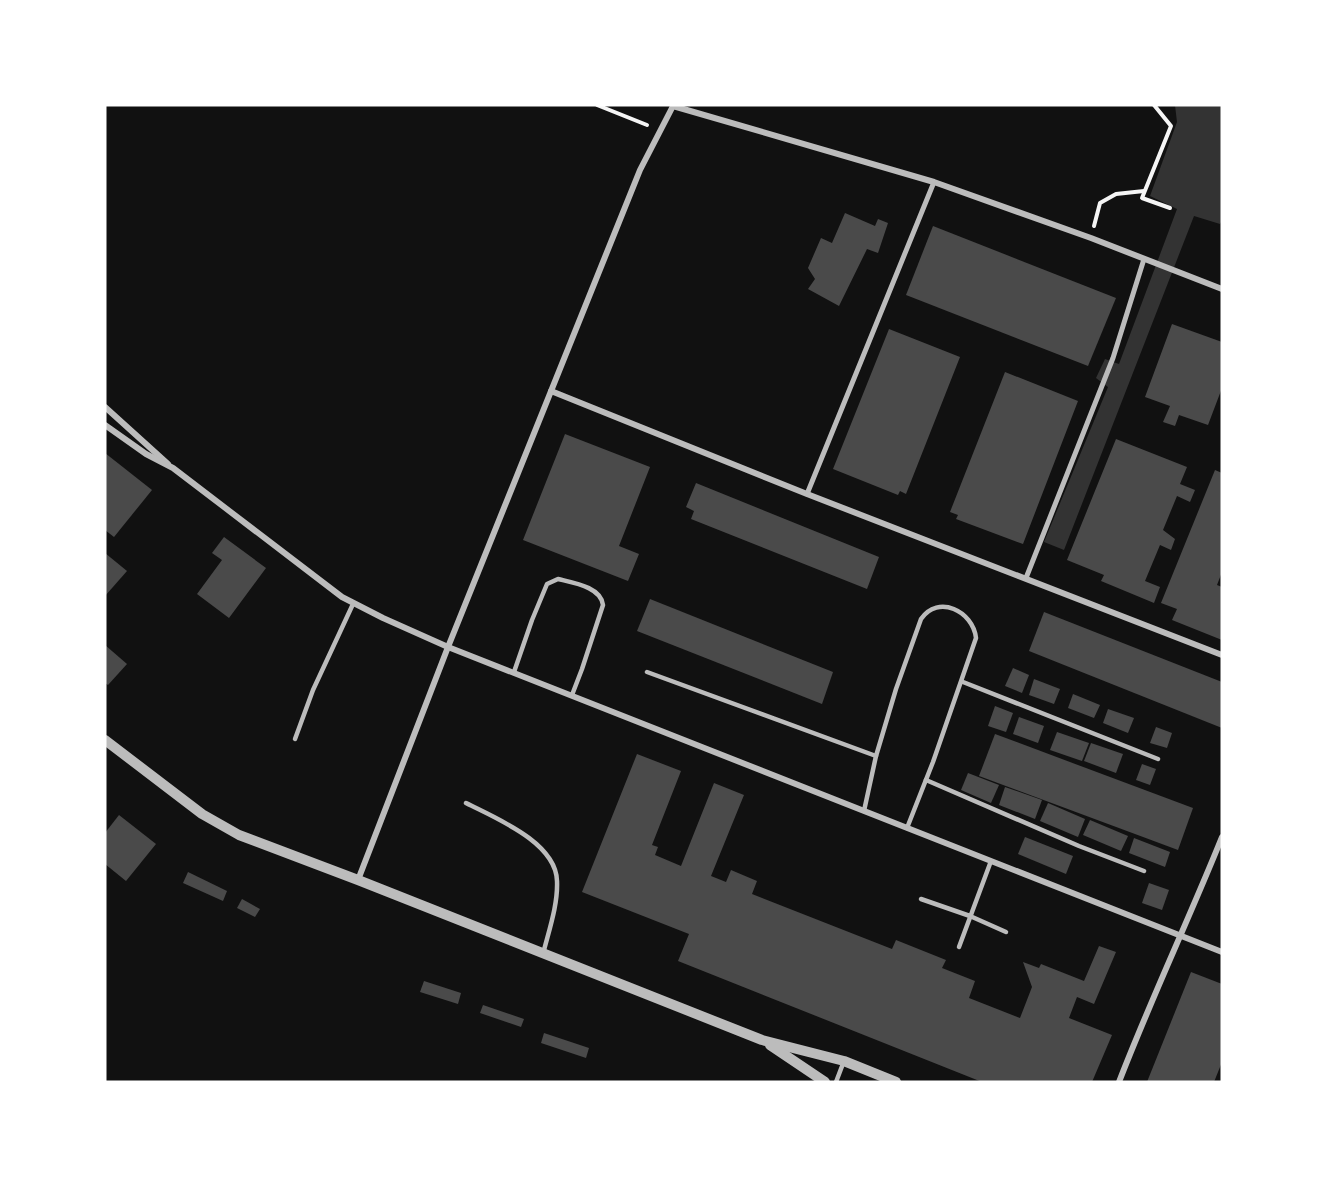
<svg xmlns="http://www.w3.org/2000/svg" width="1327" height="1187" font-family="'Work Sans',sans-serif">
	<style>
		.water { fill: #333 }
		.building { fill: #4a4a4a }
		.lines { fill: none; stroke-linecap: round; stroke-linejoin: round }
		.path { stroke: #f5f5f5; stroke-width: 4 }
		.service { stroke: #bcbcbc; stroke-width: 4.5 }
		.pedestrian { stroke: #bcbcbc; stroke-width: 5 }
		.minor { stroke: #bcbcbc; stroke-width: 6 }
		.tertiary { stroke: #bcbcbc; stroke-width: 10 }
	</style>
	<rect width="100%" height="100%" fill="#111"/>
	<path class="water" d="M 1175,105 L 1222,105 L 1222,220 L 1220,224 L 1194,216 L 1064,550 L 1044,542 L 1108,387 L 1096,378 L 1105,359 L 1119,364 L 1177,209 L 1150,196 L 1177,122 Z"/>
	<g class="building">
		<path d="M 845,213 L 875,226 L 878,219 L 888,223 L 878,253 L 867,249 L 839,306 L 808,289 L 815,279 L 808,268 L 821,238 L 832,243 Z"/>
		<path d="M 933,226 L 1116,298 L 1088,366 L 906,295 Z"/>
		<path d="M 1172,324 L 1222,342 L 1222,388 L 1208,425 L 1179,415 L 1175,426 L 1163,422 L 1170,406 L 1145,397 Z"/>
		<path d="M 889,329 L 960,357 L 906,494 L 900,491 L 898,495 L 833,469 Z"/>
		<path d="M 1005,372 L 1078,401 L 1023,544 L 956,519 L 958,515 L 950,512 Z"/>
		<path d="M 565,434 L 650,467 L 619,546 L 639,554 L 628,581 L 523,540 Z"/>
		<path d="M 1116,439 L 1187,467 L 1180,484 L 1195,490 L 1190,502 L 1177,496 L 1163,530 L 1175,539 L 1171,550 L 1160,545 L 1145,581 L 1160,587 L 1154,603 L 1101,581 L 1104,575 L 1067,560 Z"/>
		<path d="M 105,453 L 152,490 L 114,537 L 105,530 Z"/>
		<path d="M 1215,470 L 1222,473 L 1222,572 L 1217,585 L 1222,587 L 1222,640 L 1172,620 L 1177,609 L 1161,603 Z"/>
		<path d="M 696,483 L 879,557 L 867,589 L 691,519 L 694,511 L 686,507 Z"/>
		<path d="M 224,537 L 266,568 L 229,618 L 197,594 L 222,560 L 212,553 Z"/>
		<path d="M 105,553 L 127,571 L 105,596 Z"/>
		<path d="M 650,599 L 833,672 L 822,704 L 637,631 Z"/>
		<path d="M 1044,612 L 1222,682 L 1222,728 L 1029,651 Z"/>
		<path d="M 105,645 L 127,664 L 108,685 L 105,683 Z"/>
		<path d="M 1013,668 L 1029,675 L 1022,693 L 1005,686 Z"/>
		<path d="M 1034,679 L 1060,689 L 1054,704 L 1029,695 Z"/>
		<path d="M 1073,694 L 1100,705 L 1094,718 L 1068,708 Z"/>
		<path d="M 995,706 L 1013,713 L 1006,732 L 988,726 Z"/>
		<path d="M 1108,709 L 1134,718 L 1128,733 L 1103,723 Z"/>
		<path d="M 1019,717 L 1044,726 L 1038,743 L 1013,734 Z"/>
		<path d="M 1156,727 L 1172,733 L 1167,748 L 1150,743 Z"/>
		<path d="M 1057,732 L 1089,743 L 1082,761 L 1050,750 Z"/>
		<path d="M 995,734 L 1193,808 L 1178,850 L 979,776 Z"/>
		<path d="M 1091,743 L 1123,754 L 1116,773 L 1084,761 Z"/>
		<path d="M 637,754 L 681,771 L 652,845 L 658,847 L 655,855 L 681,866 L 714,783 L 744,795 L 711,876 L 726,882 L 731,870 L 757,881 L 752,894 L 892,949 L 896,940 L 946,960 L 942,968 L 975,981 L 969,998 L 1020,1018 L 1032,987 L 1023,962 L 1039,968 L 1041,964 L 1084,981 L 1099,946 L 1116,952 L 1094,1004 L 1077,997 L 1069,1018 L 1112,1035 L 1092,1082 L 982,1082 L 678,961 L 689,934 L 582,892 Z"/>
		<path d="M 1142,764 L 1156,769 L 1150,785 L 1136,780 Z"/>
		<path d="M 968,773 L 999,785 L 991,803 L 961,790 Z"/>
		<path d="M 1005,787 L 1042,800 L 1035,819 L 999,805 Z"/>
		<path d="M 1048,803 L 1085,819 L 1078,837 L 1040,821 Z"/>
		<path d="M 119,815 L 156,844 L 126,881 L 105,864 L 105,833 Z"/>
		<path d="M 1090,820 L 1128,836 L 1121,851 L 1083,835 Z"/>
		<path d="M 1025,837 L 1073,856 L 1066,874 L 1018,854 Z"/>
		<path d="M 1134,838 L 1170,852 L 1165,867 L 1129,853 Z"/>
		<path d="M 188,872 L 227,891 L 223,901 L 183,883 Z"/>
		<path d="M 1149,883 L 1169,890 L 1162,910 L 1142,903 Z"/>
		<path d="M 242,899 L 260,909 L 255,917 L 237,908 Z"/>
		<path d="M 1191,972 L 1222,984 L 1222,1062 L 1214,1082 L 1147,1082 Z"/>
		<path d="M 424,981 L 461,993 L 458,1004 L 420,992 Z"/>
		<path d="M 483,1005 L 524,1019 L 521,1027 L 480,1013 Z"/>
		<path d="M 544,1033 L 589,1048 L 586,1058 L 541,1043 Z"/>
	</g>
	<g class="lines">
		<g class="path">
			<path d="M 597,105 L 647,125"/>
			<path d="M 1154,105 L 1171,126 L 1142,198 L 1170,208"/>
			<path d="M 1094,226 L 1100,203 L 1116,194 L 1144,191"/>
		</g>
		<g class="service">
			<path d="M 514,672 L 532,620 L 547,584 L 558,579 C 574,583 601,587 603,605 L 582,669 L 572,695"/>
			<path d="M 647,672 L 876,756"/>
			<path d="M 963,682 L 1158,759"/>
			<path d="M 295,739 L 313,690 L 353,604"/>
			<path d="M 926,780 L 1079,846 L 1144,871"/>
			<path d="M 466,803 C 495,818 556,842 557,881 C 558,905 549,930 543,954"/>
			<path d="M 864,811 L 876,756 L 896,689 L 921,619 C 938,594 973,611 976,638 L 933,762 L 907,828"/>
			<path d="M 921,899 L 970,916 L 1006,932"/>
			<path d="M 959,947 L 991,861"/>
			<path d="M 836,1082 L 844,1061"/>
		</g>
		<g class="pedestrian">
			<path d="M 807,494 L 934,182"/>
			<path d="M 1026,578 L 1113,358 L 1144,259"/>
		</g>
		<g class="minor">
			<path d="M 551,391 L 807,494 L 1222,655"/>
			<path d="M 105,407 L 168,464"/>
			<path d="M 105,425 L 146,454 L 173,468 L 342,597 L 383,618 L 448,647 L 1222,952"/>
			<path d="M 358,880 L 448,647 L 640,170 L 673,106 L 934,182 L 1091,238 L 1222,289"/>
			<path d="M 1119,1082 C 1151,999 1189,919 1222,837"/>
		</g>
		<g class="tertiary">
			<path d="M 105,740 L 202,814 L 239,835 L 358,880 L 762,1040 L 844,1061 L 896,1082"/>
			<path d="M 770,1045 L 825,1082"/>
		</g>
	</g>
	<rect width="1327" height="1187" fill="none" stroke="#ffffff" stroke-width="213"/>
</svg>
